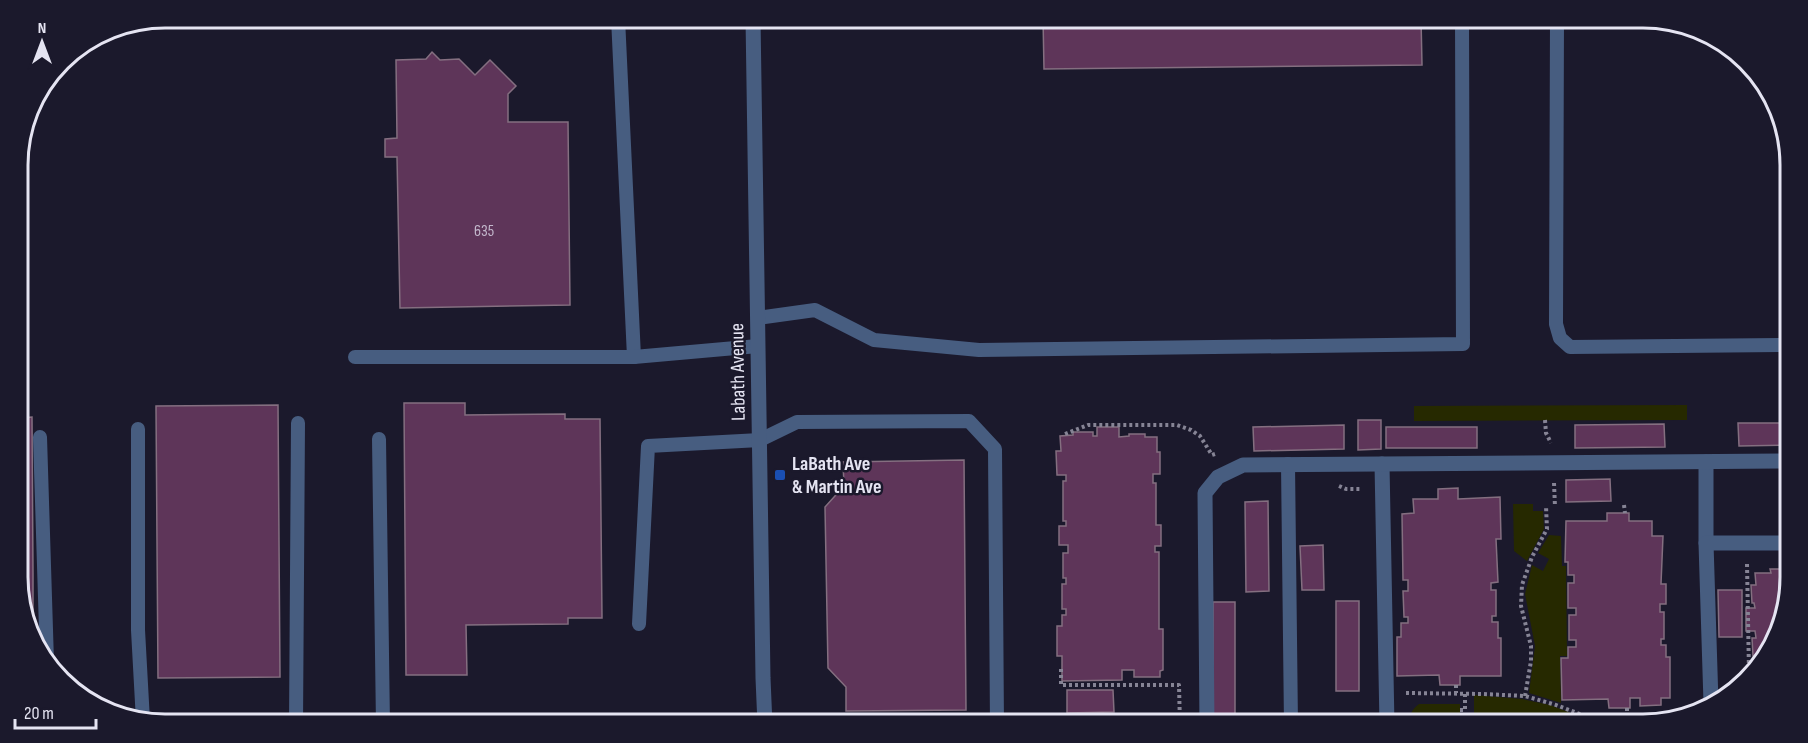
<svg xmlns="http://www.w3.org/2000/svg" width="1808" height="743" font-family="'Sofia Sans Condensed',sans-serif">
	<style>
		.green { fill: #262900 }
		.building { fill: #5e3559; stroke: #846f80; stroke-width: 1.5 }
		.lines { fill: none; stroke-linecap: round; stroke-linejoin: round }
		.path { stroke: #868495; stroke-width: 4; stroke-dasharray: 3 3; stroke-linecap: butt }
		.service { stroke: #475d80; stroke-width: 14 }
		.minor { stroke: #475d80; stroke-width: 15 }
		.transit-dot { fill: #1a4fb4; stroke: #1b192c; stroke-width: 2 }
		.labels { text-anchor: middle; dominant-baseline: central; stroke-width: 5; stroke-linejoin: round; paint-order: stroke }
		.number-label { font-size: 16px; fill: #c3b8cc }
		.street-label { font-size: 20px; fill: #e5e4f2; stroke: #1b192c }
		.poi-label { font-size: 20px; font-weight: bold; fill: #e5e4f2; stroke: #1b192c; text-anchor: start }
		.rim { fill: none; stroke: #e5e4f2; stroke-width: 3 }
	</style>
	<rect width="100%" height="100%" fill="#1b192c"/>
	<g class="green">
		<path d="M 1687,405 L 1687,420 L 1414,421 L 1414,406 Z"/>
		<path d="M 1513,504 L 1533,504 L 1533,511 L 1543,511 L 1544,529 L 1527,561 L 1514,551 Z"/>
		<path d="M 1549,535 L 1561,536 L 1562,566 L 1566,566 L 1567,656 L 1560,656 L 1561,703 L 1529,693 L 1535,646 L 1525,594 L 1532,565 L 1543,571 L 1549,559 L 1538,553 Z"/>
		<path d="M 1474,695 L 1522,699 L 1550,705 L 1602,725 L 1474,725 Z"/>
		<path d="M 1419,704 L 1460,704 L 1460,725 L 1410,725 C 1409,715 1411,710 1419,704 Z"/>
	</g>
	<g class="building">
		<path d="M 1043,18 L 1421,18 L 1422,65 L 1044,69 Z"/>
		<path d="M 432,52 L 440,60 L 459,59 L 475,75 L 490,60 L 516,86 L 508,94 L 508,122 L 568,122 L 570,305 L 400,308 L 397,157 L 385,157 L 385,139 L 397,138 L 396,60 L 426,59 Z"/>
		<path d="M 404,403 L 465,403 L 465,415 L 565,414 L 565,419 L 600,419 L 602,618 L 568,618 L 568,624 L 466,625 L 467,675 L 406,675 Z"/>
		<path d="M 278,405 L 280,677 L 158,678 L 156,406 Z"/>
		<path d="M 32,417 L 33,573 L 33,630 L 19,597 L 19,418 Z"/>
		<path d="M 1358,420 L 1381,420 L 1381,449 L 1358,450 Z"/>
		<path d="M 1738,423 L 1790,423 L 1790,445 L 1739,446 Z"/>
		<path d="M 1664,424 L 1665,447 L 1575,448 L 1575,425 Z"/>
		<path d="M 1344,425 L 1344,449 L 1254,451 L 1253,427 Z"/>
		<path d="M 1097,427 L 1119,427 L 1119,437 L 1129,436 L 1129,434 L 1145,434 L 1145,437 L 1157,437 L 1157,452 L 1160,452 L 1160,474 L 1153,474 L 1153,483 L 1156,483 L 1156,525 L 1161,525 L 1161,546 L 1155,546 L 1155,552 L 1159,552 L 1159,629 L 1163,629 L 1163,670 L 1160,671 L 1160,677 L 1134,677 L 1134,670 L 1122,670 L 1122,680 L 1062,681 L 1062,656 L 1057,656 L 1057,626 L 1062,626 L 1062,615 L 1066,615 L 1066,609 L 1062,609 L 1062,584 L 1066,584 L 1066,578 L 1063,578 L 1063,553 L 1068,553 L 1068,545 L 1059,545 L 1059,526 L 1066,526 L 1066,521 L 1063,521 L 1063,481 L 1066,481 L 1066,475 L 1057,475 L 1056,451 L 1061,451 L 1060,436 L 1073,435 L 1073,432 L 1093,432 L 1093,436 L 1097,436 Z"/>
		<rect x="1386" y="427" width="91" height="21"/>
		<path d="M 964,460 L 966,710 L 846,711 L 846,687 L 828,668 L 825,507 L 844,486 L 843,462 Z"/>
		<rect x="1785" y="477" width="5" height="21"/>
		<path d="M 1610,479 L 1611,501 L 1566,502 L 1566,480 Z"/>
		<path d="M 1458,488 L 1458,499 L 1500,497 L 1501,539 L 1496,539 L 1498,582 L 1491,583 L 1491,590 L 1496,590 L 1496,616 L 1492,616 L 1492,622 L 1498,622 L 1498,638 L 1501,638 L 1501,676 L 1460,676 L 1460,685 L 1440,685 L 1439,675 L 1397,676 L 1397,637 L 1401,637 L 1401,623 L 1408,623 L 1408,617 L 1404,617 L 1403,591 L 1408,591 L 1408,580 L 1403,580 L 1402,514 L 1414,513 L 1413,499 L 1438,499 L 1438,489 Z"/>
		<path d="M 1268,501 L 1269,591 L 1246,592 L 1245,502 Z"/>
		<path d="M 1607,513 L 1629,513 L 1629,521 L 1652,521 L 1652,536 L 1663,536 L 1661,584 L 1666,584 L 1666,604 L 1660,604 L 1660,612 L 1664,612 L 1664,639 L 1661,639 L 1661,645 L 1666,645 L 1666,657 L 1670,657 L 1670,698 L 1661,698 L 1661,705 L 1640,706 L 1640,698 L 1630,698 L 1630,708 L 1609,708 L 1608,699 L 1562,700 L 1561,658 L 1568,658 L 1568,647 L 1576,647 L 1576,640 L 1569,640 L 1569,615 L 1576,615 L 1576,608 L 1568,608 L 1568,583 L 1574,583 L 1574,575 L 1568,575 L 1568,562 L 1565,562 L 1566,521 L 1607,521 Z"/>
		<path d="M 1323,545 L 1324,590 L 1302,590 L 1300,546 Z"/>
		<path d="M 1770,569 L 1790,569 L 1790,578 L 1779,634 L 1756,663 L 1756,656 L 1753,656 L 1752,638 L 1756,638 L 1755,631 L 1746,631 L 1746,608 L 1755,608 L 1754,603 L 1752,603 L 1751,585 L 1756,585 L 1755,573 L 1771,573 Z"/>
		<path d="M 1718,590 L 1742,590 L 1742,637 L 1719,637 Z"/>
		<rect x="1336" y="601" width="23" height="90"/>
		<rect x="1213" y="602" width="22" height="113"/>
		<path d="M 1067,690 L 1113,690 L 1114,712 L 1067,713 Z"/>
	</g>
	<g class="lines">
		<g class="path">
			<path d="M 1545,420 L 1546,433 L 1551,443"/>
			<path d="M 1065,434 L 1088,425 L 1177,425 L 1191,430 L 1200,436 L 1212,455 L 1215,454"/>
			<path d="M 1554,483 L 1555,507"/>
			<path d="M 1339,486 L 1346,489 L 1361,489"/>
			<path d="M 1624,505 L 1625,513"/>
			<path d="M 1747,564 L 1749,672"/>
			<path d="M 1061,669 L 1061,685 L 1179,685 L 1180,725"/>
			<path d="M 1456,685 L 1456,693"/>
			<path d="M 1406,693 L 1483,694 L 1525,696 L 1556,705 L 1609,725"/>
			<path d="M 1525,696 L 1531,661 L 1531,646 L 1521,606 L 1522,585 L 1532,557 L 1547,529 L 1546,506"/>
			<path d="M 1627,708 L 1627,725"/>
			<path d="M 1460,710 L 1465,710 L 1465,693"/>
		</g>
		<g class="service">
			<path d="M 618,18 L 634,357"/>
			<path d="M 1557,18 L 1556,324 L 1560,338 L 1570,347 L 1789,345"/>
			<path d="M 758,318 L 815,310 L 874,340 L 979,350 L 1463,344 L 1462,18"/>
			<path d="M 355,357 L 634,357 L 758,346"/>
			<path d="M 138,429 L 138,630 L 143,721"/>
			<path d="M 40,437 L 47,662"/>
			<path d="M 379,439 L 383,725"/>
			<path d="M 1288,464 L 1291,725"/>
			<path d="M 639,624 L 648,446 L 760,440 L 797,422 L 969,421 L 995,449 L 997,725"/>
			<path d="M 296,725 L 298,423"/>
		</g>
		<g class="minor">
			<path d="M 753,18 L 763,678 L 765,725"/>
			<path d="M 1706,462 L 1706,543"/>
			<path d="M 1382,464 L 1387,725"/>
			<path d="M 1711,703 L 1706,543 L 1790,543"/>
			<path d="M 1207,725 L 1205,493 L 1218,477 L 1243,465 L 1790,461"/>
		</g>
	</g>
	<rect class="transit-dot" x="774" y="469" width="12" height="12" rx="3"/>
	<g class="labels">
		<g class="number-label">
			<text x="484" y="231">635</text>
		</g>
		<g class="street-label">
			<text transform="translate(738 372) rotate(-91)">Labath Avenue</text>
		</g>
		<g class="poi-label">
			<text x="792" y="464">LaBath Ave<tspan x="792" dy="23">&amp; Martin Ave</tspan></text>
		</g>
	</g>
	<path d="M0 0H1808V743H0ZM165 28H1643A137 137 0 0 1 1780 165V577A137 137 0 0 1 1643 714H165A137 137 0 0 1 28 577V165A137 137 0 0 1 165 28Z" fill="#1b192c" fill-rule="evenodd"/>
	<path class="rim" d="M165 28H1643A137 137 0 0 1 1780 165V577A137 137 0 0 1 1643 714H165A137 137 0 0 1 28 577V165A137 137 0 0 1 165 28Z"/>
	<g transform="translate(42 42)" stroke="#1b192c" stroke-width="4.5" paint-order="stroke">
	<path d="M0-4.5L10 22L0 15L-10 22Z" fill="#e5e4f2"/>
	<text y="-9" font-size="16" font-weight="bold" text-anchor="middle" fill="#e5e4f2">N</text>
	</g>
	<path d="M15 719v9h81v-9" fill="none" stroke="#e5e4f2" stroke-width="3"/>
	<text x="24" y="719" font-size="18" fill="#e5e4f2" stroke="#1b192c" stroke-width="4.5" paint-order="stroke">20 m</text>
</svg>
